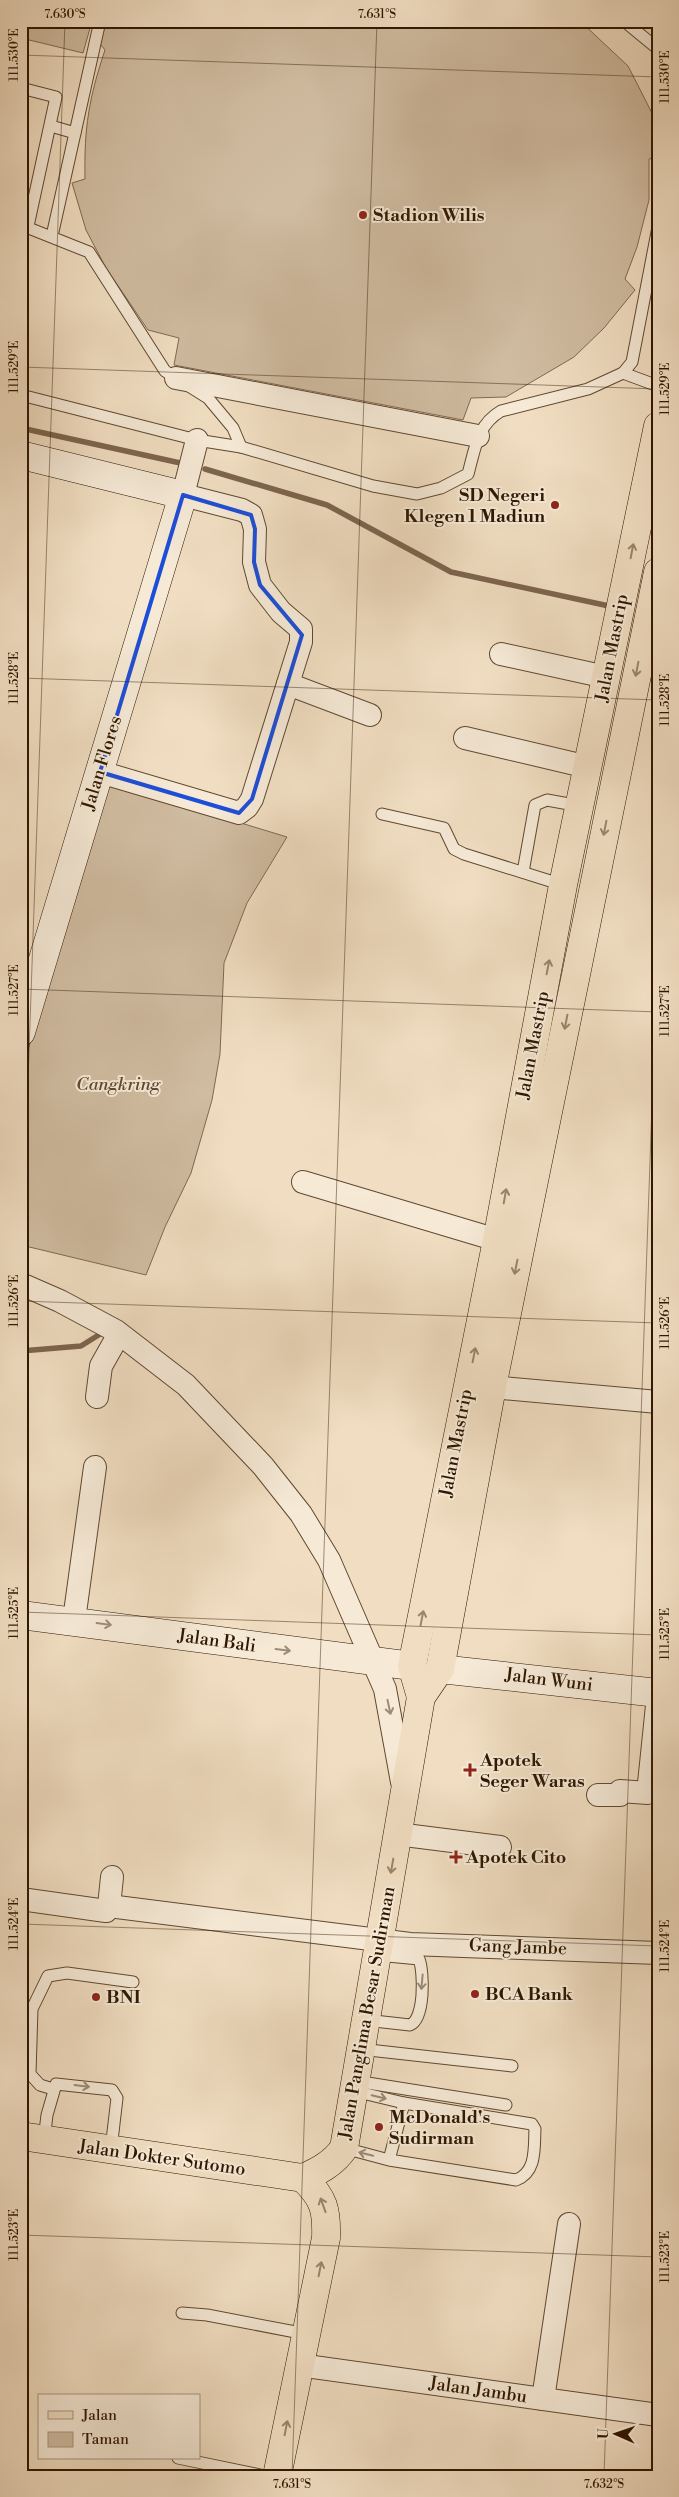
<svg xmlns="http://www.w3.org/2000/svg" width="679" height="2497" font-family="'Libre Bodoni',serif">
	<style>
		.green { fill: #d0bca1; stroke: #806950 }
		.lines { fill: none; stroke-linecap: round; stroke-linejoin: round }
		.stream { stroke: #7c654d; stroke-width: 5.5 }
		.lane-casing { stroke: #604830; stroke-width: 13 }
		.street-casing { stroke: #604830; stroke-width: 24 }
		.secondary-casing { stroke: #2f1600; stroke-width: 29 }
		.primary-casing { stroke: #2f1600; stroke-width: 29 }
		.lane { stroke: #f6ead7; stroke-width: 11 }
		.street { stroke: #f6ead7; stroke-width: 22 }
		.secondary { stroke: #f6ead7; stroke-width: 28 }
		.primary { stroke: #f1dec2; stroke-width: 28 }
		.oneway { stroke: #9a846b }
		.oneway2 { stroke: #9c8b76 }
		.marked { fill: none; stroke: #1d4ed8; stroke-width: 4; stroke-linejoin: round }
		.ticks { fill: none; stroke: #2f1600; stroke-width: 1; stroke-opacity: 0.45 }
		.poi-dot { fill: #8f2418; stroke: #f6ead7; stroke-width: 2 }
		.labels { text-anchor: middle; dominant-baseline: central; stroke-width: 4; stroke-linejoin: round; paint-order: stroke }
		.poi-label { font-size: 18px; font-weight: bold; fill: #2f1600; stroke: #f6ead7; text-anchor: start }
		.street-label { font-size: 18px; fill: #2f1600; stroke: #f6ead7 }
		.park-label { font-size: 18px; font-style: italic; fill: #5f4830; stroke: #f6ead7 }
		.neatline { fill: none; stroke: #2f1600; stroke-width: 2 }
		.ticks-label { font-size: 12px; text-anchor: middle; fill: #2f1600 }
	</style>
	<rect width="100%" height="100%" fill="#f1dec2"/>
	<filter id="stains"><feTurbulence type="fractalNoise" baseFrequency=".004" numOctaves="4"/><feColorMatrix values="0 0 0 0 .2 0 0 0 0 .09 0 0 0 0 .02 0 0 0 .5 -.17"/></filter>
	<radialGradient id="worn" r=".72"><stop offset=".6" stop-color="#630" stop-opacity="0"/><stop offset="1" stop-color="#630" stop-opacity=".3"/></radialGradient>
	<g class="green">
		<path d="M 21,21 L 92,21 L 83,53 L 21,38 Z"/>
		<path d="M 110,21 L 580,21 L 628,66 L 654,117 L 658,129 L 658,157 L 649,159 L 649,200 L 637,247 L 625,279 L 635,290 L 604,328 L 574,357 L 506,397 L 471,398 L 463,420 L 174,365 L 179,338 L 148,330 L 106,268 L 86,230 L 72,183 L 85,179 C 84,127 89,98 105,50 L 97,40 Z"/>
		<path d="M 106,782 L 287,837 L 247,903 L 224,963 L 220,1054 L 212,1100 L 191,1173 L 165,1227 L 146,1275 L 21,1245 L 21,1074 Z"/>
	</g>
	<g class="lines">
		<g class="stream">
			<path d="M 21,428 L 185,464"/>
			<path d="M 205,469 L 327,505 L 451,572 L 609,606"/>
			<path d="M 21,1351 L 81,1346 L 105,1331"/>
		</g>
		<defs>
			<g id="lane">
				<path d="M 624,21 L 658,49"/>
				<path d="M 21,88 L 56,97 L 28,226"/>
				<path d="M 51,126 L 75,133"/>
				<path d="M 21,225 L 89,252 L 165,371 L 208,398 L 233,428 L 241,447"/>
				<path d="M 52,236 L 100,21"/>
				<path d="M 623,373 L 632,362 L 658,227"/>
				<path d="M 21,395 L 197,440 L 241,447 L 373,486 L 417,494 L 441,488 L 468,474 C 475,449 477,425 501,411 L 588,389 L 623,373 L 658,386"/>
				<path d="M 382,814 L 444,828 L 454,849 L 464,854 L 563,885"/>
				<path d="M 523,872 L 535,805 L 547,800 L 580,806"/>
				<path d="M 365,2020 L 410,2025 C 425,2019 424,1972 419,1959 L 377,1955"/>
				<path d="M 360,2049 L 512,2066"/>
				<path d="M 355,2081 L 506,2105"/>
				<path d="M 53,2089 L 40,2085 L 30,2074 L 32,2009 L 48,1976 L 67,1973 L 133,1982"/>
				<path d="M 354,2091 L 404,2103"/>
				<path d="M 44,2140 L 47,2115 L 56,2084 L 112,2090 L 117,2098 L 111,2149"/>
				<path d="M 344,2148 L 389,2160 L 516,2180 C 537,2172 534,2148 535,2129 L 532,2124 L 404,2103 L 389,2160"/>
				<path d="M 182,2313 L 207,2315 L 306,2334"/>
				<path d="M 178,2458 L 265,2476"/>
			</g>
			<g id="street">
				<path d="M 176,378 L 478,436"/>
				<path d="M 501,654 L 606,677"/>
				<path d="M 288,684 L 370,715"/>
				<path d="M 465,738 L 588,767"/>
				<path d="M 100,772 L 239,813 L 247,807 L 252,799 L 301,642 L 301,629 L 281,612 L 260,585 L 254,562 L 255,529 L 251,515 L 242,510 L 183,495 L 197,440"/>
				<path d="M 303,1182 L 497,1240"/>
				<path d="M 21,1284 L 60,1301 L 116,1331 L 186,1385 L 263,1466 L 301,1514 L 329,1560 L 385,1689 L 402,1782"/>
				<path d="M 492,1387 L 658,1402"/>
				<path d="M 97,1397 L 101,1366 L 119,1334"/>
				<path d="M 74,1620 L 95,1467"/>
				<path d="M 598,1795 L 620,1795 L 620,1791 L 648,1793 L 658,1696"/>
				<path d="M 397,1834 L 500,1847"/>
				<path d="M 21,1899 L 106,1911 L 109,1906 L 112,1877"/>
				<path d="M 109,1906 L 410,1944 L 658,1953"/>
				<path d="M 299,2365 L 658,2415"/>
				<path d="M 543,2399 L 569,2224"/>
			</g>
			<g id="secondary">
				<path d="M 21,455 L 183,495 L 21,1032"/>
				<path d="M 21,1615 L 412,1666"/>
				<path d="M 440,1669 L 658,1693"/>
			</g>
			<g id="primary">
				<path d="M 421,1697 L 412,1666 L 497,1240 L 563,885 L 658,426"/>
				<path d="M 21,2136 L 303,2178"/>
				<path d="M 303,2178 C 319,2171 334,2163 344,2148 L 421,1697 L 440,1669 L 492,1387 L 658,572"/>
				<path d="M 277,2476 L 326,2238 C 327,2210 324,2198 303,2178"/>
			</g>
		</defs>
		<use href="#lane" class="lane-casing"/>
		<use href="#street" class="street-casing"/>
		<use href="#secondary" class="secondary-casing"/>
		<use href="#primary" class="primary-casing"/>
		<use href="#lane" class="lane"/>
		<use href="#street" class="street"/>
		<use href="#secondary" class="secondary"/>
		<use href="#primary" class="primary"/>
	</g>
	<defs><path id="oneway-shaft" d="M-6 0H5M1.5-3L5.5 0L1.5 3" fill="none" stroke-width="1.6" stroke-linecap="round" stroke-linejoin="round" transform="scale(1.25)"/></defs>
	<g class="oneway">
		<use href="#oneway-shaft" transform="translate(632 551) rotate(-79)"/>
		<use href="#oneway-shaft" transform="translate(637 669) rotate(101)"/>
		<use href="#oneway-shaft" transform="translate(605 828) rotate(101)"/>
		<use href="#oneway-shaft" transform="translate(548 967) rotate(-79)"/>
		<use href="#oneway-shaft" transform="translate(566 1022) rotate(101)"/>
		<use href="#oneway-shaft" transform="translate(505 1196) rotate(-80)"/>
		<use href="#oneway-shaft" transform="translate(516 1267) rotate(101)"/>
		<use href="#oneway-shaft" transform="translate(474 1355) rotate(-79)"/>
		<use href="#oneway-shaft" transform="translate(422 1618) rotate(-79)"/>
		<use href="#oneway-shaft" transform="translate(392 1866) rotate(100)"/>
		<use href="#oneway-shaft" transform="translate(323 2205) rotate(-110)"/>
		<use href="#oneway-shaft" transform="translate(320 2269) rotate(-79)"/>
		<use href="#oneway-shaft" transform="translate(286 2428) rotate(-79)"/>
	</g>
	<g class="oneway2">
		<use href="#oneway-shaft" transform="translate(104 1624) rotate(8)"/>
		<use href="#oneway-shaft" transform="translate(283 1650) rotate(7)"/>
		<use href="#oneway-shaft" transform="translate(389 1707) rotate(78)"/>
		<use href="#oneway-shaft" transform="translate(422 1982) rotate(95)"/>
		<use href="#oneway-shaft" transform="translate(82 2086) rotate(7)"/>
		<use href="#oneway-shaft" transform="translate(379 2097) rotate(13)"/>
		<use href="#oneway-shaft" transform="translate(366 2154) rotate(-166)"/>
	</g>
	<path class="marked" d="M 183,495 L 251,515 L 255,529 L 254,562 L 260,585 L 302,635 L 252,799 L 239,813 L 100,772 Z"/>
	<path class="ticks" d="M 21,55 L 658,77M 21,367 L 658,389M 21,678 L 658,700M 21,989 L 658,1012M 21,1281 L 65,21M 21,1301 L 658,1323M 21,1612 L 658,1635M 21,1924 L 658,1946M 21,2235 L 658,2257M 292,2476 L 377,21M 604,2476 L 658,933"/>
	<g class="poi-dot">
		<circle cx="363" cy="215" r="5"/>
		<circle cx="555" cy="505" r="5"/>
		<path d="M467.5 1762.5h5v5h5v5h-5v5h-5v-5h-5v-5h5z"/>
		<path d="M453.5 1849.5h5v5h5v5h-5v5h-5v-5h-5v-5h5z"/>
		<circle cx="475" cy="1994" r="5"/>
		<circle cx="96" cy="1997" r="5"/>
		<circle cx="379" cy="2127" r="5"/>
	</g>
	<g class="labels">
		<g class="poi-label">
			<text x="373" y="215">Stadion Wilis</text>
			<text x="545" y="495" text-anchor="end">SD Negeri<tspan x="545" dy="21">Klegen 1 Madiun</tspan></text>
			<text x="480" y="1760">Apotek<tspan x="480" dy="21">Seger Waras</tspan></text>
			<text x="466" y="1857">Apotek Cito</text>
			<text x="485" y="1994">BCA Bank</text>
			<text x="106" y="1997">BNI</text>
			<text x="389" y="2117">McDonald's<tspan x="389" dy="21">Sudirman</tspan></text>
		</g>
		<g class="street-label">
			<text transform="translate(612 648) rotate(-79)">Jalan Mastrip</text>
			<text transform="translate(102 763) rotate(-73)">Jalan Flores</text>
			<text transform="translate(533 1045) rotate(-79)">Jalan Mastrip</text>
			<text transform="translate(456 1443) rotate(-79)">Jalan Mastrip</text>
			<text transform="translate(217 1641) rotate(8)">Jalan Bali</text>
			<text transform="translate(549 1680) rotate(7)">Jalan Wuni</text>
			<text transform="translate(518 1947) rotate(2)">Gang Jambe</text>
			<text transform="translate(367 2013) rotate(-80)">Jalan Panglima Besar Sudirman</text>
			<text transform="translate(162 2158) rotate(8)">Jalan Dokter Sutomo</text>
			<text transform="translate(478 2390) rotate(8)">Jalan Jambu</text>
		</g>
		<g class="park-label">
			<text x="118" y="1084">Cangkring</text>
		</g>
	</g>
	<rect width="679" height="2497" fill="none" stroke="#f1dec2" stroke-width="55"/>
	<rect x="38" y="2394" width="162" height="65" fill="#f6ead7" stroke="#a69581"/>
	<rect x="48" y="2411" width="25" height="8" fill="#f1dec2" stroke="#a69581"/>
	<text x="82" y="2420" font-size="15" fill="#2f1600">Jalan</text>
	<rect x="48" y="2432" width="25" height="15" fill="#d0bca1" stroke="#a69581"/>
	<text x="82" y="2444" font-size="15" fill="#2f1600">Taman</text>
	<g transform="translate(616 2434) rotate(272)" stroke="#f6ead7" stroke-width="4" paint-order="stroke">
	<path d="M0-4L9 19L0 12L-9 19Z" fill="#2f1600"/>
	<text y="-8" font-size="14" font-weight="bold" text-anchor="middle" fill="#2f1600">U</text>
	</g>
	<rect x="28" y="28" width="624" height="2442" class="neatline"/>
	<g class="ticks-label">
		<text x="65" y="18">7.630°S</text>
		<text x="377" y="18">7.631°S</text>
		<text transform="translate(14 55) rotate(-90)" y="4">111.530°E</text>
		<text transform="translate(665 77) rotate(-90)" y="4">111.530°E</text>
		<text transform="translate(14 367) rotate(-90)" y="4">111.529°E</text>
		<text transform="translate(665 389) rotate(-90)" y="4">111.529°E</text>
		<text transform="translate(14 678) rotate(-90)" y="4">111.528°E</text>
		<text transform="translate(665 700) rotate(-90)" y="4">111.528°E</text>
		<text transform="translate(14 990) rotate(-90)" y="4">111.527°E</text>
		<text transform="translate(665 1011) rotate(-90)" y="4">111.527°E</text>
		<text transform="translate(14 1301) rotate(-90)" y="4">111.526°E</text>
		<text transform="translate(665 1323) rotate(-90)" y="4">111.526°E</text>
		<text transform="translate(14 1613) rotate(-90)" y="4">111.525°E</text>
		<text transform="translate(665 1634) rotate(-90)" y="4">111.525°E</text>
		<text transform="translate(14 1924) rotate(-90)" y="4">111.524°E</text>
		<text transform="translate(665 1946) rotate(-90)" y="4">111.524°E</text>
		<text transform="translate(14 2235) rotate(-90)" y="4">111.523°E</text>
		<text transform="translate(665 2257) rotate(-90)" y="4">111.523°E</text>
		<text x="292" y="2488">7.631°S</text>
		<text x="604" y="2488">7.632°S</text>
	</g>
	<rect width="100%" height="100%" filter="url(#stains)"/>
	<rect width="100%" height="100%" fill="url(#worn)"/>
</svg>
